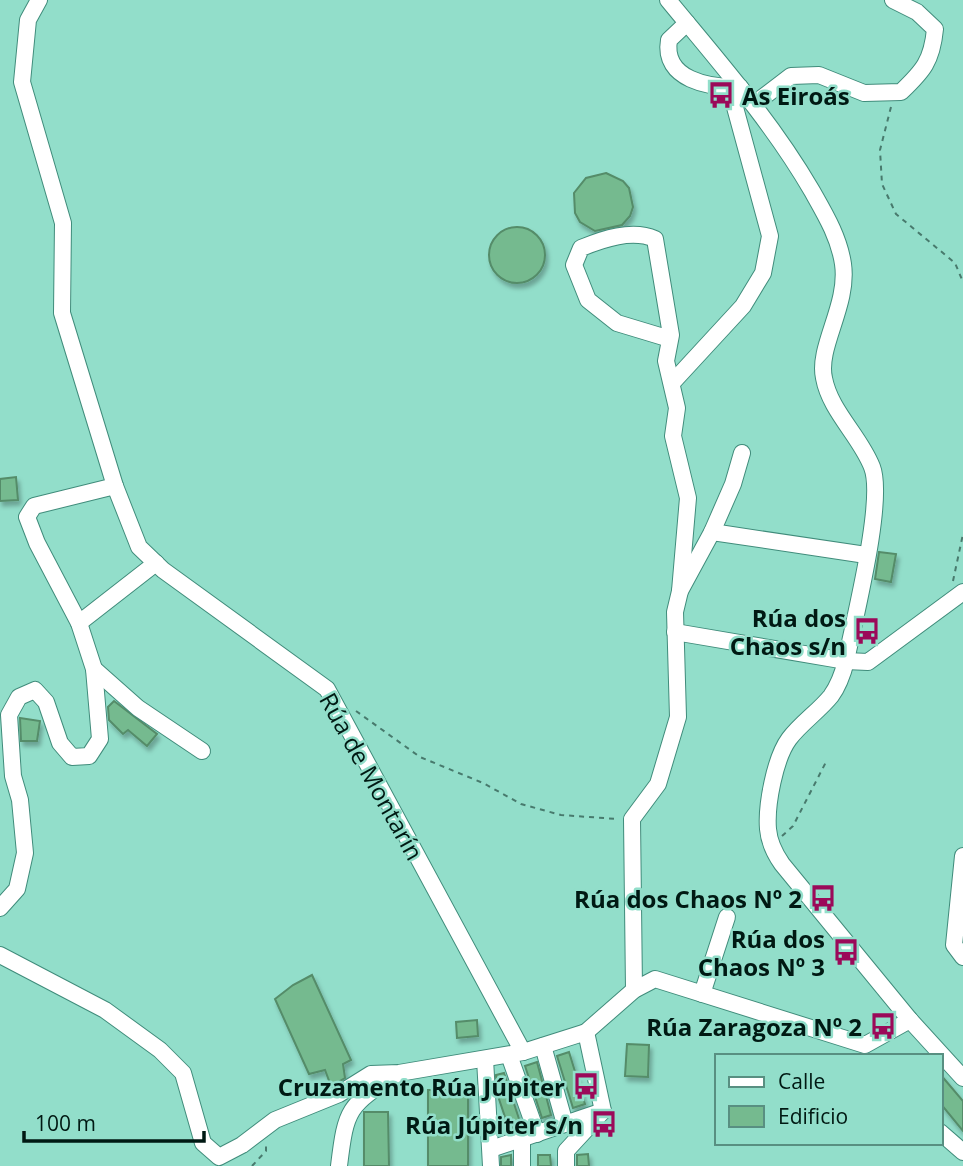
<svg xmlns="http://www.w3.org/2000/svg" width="963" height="1166" font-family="'Open Sans',sans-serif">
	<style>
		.building { fill: #75ba8f; stroke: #548c69; stroke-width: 2; filter: url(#shadow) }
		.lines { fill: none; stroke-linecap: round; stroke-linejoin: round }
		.minor-casing { stroke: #408c7b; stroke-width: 18 }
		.path { stroke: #487a6d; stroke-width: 2; stroke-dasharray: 5 5; stroke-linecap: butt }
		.minor { stroke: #fff; stroke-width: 16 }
		.labels { text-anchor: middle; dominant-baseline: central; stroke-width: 5; stroke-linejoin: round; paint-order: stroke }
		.poi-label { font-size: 24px; font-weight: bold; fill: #001913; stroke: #92deca; text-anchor: end }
		.street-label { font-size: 24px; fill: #001913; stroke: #92deca }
	</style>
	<defs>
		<filter id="shadow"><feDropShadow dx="2.5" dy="4.5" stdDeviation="2" flood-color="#0004"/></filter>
	</defs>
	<rect width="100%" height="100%" fill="#92deca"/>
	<g class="building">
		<path d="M 606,173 L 623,181 L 629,188 L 633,207 L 630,216 L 622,225 L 595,231 L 580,222 L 575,213 L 574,193 L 586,178 Z"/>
		<circle cx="517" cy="255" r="28"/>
		<path d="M 16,477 L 18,500 L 0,501 L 0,479 Z"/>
		<path d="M 879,552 L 896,554 L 891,582 L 875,579 Z"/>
		<path d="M 114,701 L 157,734 L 147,746 L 128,730 L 123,734 L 109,720 L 108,707 Z"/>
		<path d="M 20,718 L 40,721 L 37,741 L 21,741 Z"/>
		<path d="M 312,975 L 351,1060 L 343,1064 L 345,1078 L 331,1086 L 325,1070 L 309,1074 L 275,999 L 293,985 Z"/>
		<path d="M 477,1020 L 478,1036 L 457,1038 L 456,1022 Z"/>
		<path d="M 627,1044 L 649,1045 L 648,1077 L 625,1076 Z"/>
		<path d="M 569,1052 L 585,1104 L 573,1108 L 557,1056 Z"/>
		<path d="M 537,1062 L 551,1115 L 542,1118 L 525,1066 Z"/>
		<path d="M 504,1073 L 521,1125 L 509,1129 L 497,1093 L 496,1075 Z"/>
		<path d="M 940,1074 L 963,1101 L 963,1131 L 940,1103 Z"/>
		<rect x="428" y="1090" width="40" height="76"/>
		<path d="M 364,1112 L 388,1112 L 389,1166 L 364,1166 Z"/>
		<path d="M 588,1154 L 589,1166 L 577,1166 L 577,1155 Z"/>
		<path d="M 511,1155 L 511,1166 L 501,1166 L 501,1157 Z"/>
		<path d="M 538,1155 L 550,1155 L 551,1166 L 538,1166 Z"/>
	</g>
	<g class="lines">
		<defs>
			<g id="minor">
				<path d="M 39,0 L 28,20 L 22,82 L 63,223 L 62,313 L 115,486 L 139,547 L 163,570 L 327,689 L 523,1052"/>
				<path d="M 668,0 C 719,62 772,122 812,191 C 825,214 839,237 843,264 C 849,305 817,347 824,378 C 830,411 860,436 872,467 C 885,500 854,620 846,661 C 843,673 839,685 831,696 C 819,711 801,723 789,739 C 775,758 766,805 768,829 C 769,841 775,854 782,864 L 910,1020 L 963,1078"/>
				<path d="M 687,23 L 669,40 C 662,80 710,88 740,87"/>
				<path d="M 754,104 L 791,76 L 819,75 L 864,93 L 901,92 C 923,71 932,61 935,29 L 917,12 L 893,0"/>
				<path d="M 670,339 L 617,323 L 588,300 L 574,265 L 581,248 C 603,239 632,229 655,239 L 671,335 L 666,361 L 677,408 L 673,436 L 688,498 L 680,591"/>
				<path d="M 672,383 L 743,306 L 763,273 L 770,236 L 733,100 L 742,90"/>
				<path d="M 712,532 L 866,555"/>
				<path d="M 79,623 L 156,563"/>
				<path d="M 675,632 L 846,661 L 868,662 L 963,592"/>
				<path d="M 94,669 L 138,708 L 202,751"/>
				<path d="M 963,856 L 954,945 L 963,957"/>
				<path d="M 0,908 L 17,889 L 25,853 L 20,800 L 13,776 L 9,715 L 19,697 L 35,690 L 46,702 L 60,743 L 72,757 L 89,756 L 100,739 L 94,669 L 79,623 L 37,543 L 27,517 L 34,506 L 115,486"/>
				<path d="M 0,955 L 105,1010 L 160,1050 L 183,1073 L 203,1143 L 219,1157 L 242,1145 L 275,1120 L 339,1094 L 371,1074 L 399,1073 L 523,1052 L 586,1032 L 634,990 L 655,979 L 865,1045 L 910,1020"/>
				<path d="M 634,990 L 632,819 L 658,784 L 678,717 L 675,612 L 680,591 L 712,532 L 733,484 L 742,453"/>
				<path d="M 702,994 L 727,917"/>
				<path d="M 586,1032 L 603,1111"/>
				<path d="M 543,1046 L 565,1124"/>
				<path d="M 509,1055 L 537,1134"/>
				<path d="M 485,1059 L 491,1166"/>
				<path d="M 940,1132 L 963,1152"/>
				<path d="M 522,1139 L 522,1166"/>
				<path d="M 491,1149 L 603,1111"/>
				<path d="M 339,1166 C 346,1108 348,1106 397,1074"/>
				<path d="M 566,1166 L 566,1151 L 602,1112"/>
			</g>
		</defs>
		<use href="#minor" class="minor-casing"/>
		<g class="path">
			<path d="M 891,107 L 880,150 L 882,184 L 896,214 L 955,263 L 963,282"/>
			<path d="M 953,581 L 963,534"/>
			<path d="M 356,711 L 420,757 L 483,783 L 521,804 L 561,815 L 617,819"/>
			<path d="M 782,836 L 793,826 L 826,762"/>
			<path d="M 252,1166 L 266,1151 L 266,1144"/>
		</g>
		<use href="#minor" class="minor"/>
	</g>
	<defs>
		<symbol id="bus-bare" viewBox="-9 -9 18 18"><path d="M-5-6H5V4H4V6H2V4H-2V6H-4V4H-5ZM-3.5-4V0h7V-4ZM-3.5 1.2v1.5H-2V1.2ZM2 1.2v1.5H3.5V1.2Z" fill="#9b0959" stroke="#92deca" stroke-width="2.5" paint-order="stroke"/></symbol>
	</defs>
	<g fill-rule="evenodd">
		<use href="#bus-bare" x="702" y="76" width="38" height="38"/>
		<use href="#bus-bare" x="848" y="612" width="38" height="38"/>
		<use href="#bus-bare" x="804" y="879" width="38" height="38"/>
		<use href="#bus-bare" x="827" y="933" width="38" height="38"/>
		<use href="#bus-bare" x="864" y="1007" width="38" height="38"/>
		<use href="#bus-bare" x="567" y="1067" width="38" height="38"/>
		<use href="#bus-bare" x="585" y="1105" width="38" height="38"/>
	</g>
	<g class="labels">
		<g class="poi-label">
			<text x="742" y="95" text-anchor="start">As Eiroás</text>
			<text x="846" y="617">Rúa dos<tspan x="846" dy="28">Chaos s/n</tspan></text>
			<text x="802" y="898">Rúa dos Chaos Nº 2</text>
			<text x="825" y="938">Rúa dos<tspan x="825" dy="28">Chaos Nº 3</tspan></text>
			<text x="862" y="1026">Rúa Zaragoza Nº 2</text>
			<text x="565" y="1086">Cruzamento Rúa Júpiter</text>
			<text x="583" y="1124">Rúa Júpiter s/n</text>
		</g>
		<g class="street-label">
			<text transform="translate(372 776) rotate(61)">Rúa de Montarín</text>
		</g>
	</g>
	<rect x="715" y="1054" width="228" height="91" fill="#92deca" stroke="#588f81" stroke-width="2"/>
	<rect x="729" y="1077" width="35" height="10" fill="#ffffff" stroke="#588f81" stroke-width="2"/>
	<text x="778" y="1089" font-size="21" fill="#001913">Calle</text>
	<rect x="729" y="1106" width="35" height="21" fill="#75ba8f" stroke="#588f81" stroke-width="2"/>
	<text x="778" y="1124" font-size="21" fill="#001913">Edificio</text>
	<path d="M24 1131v10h180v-10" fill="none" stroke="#001913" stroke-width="3.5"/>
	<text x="35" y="1131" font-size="21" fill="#001913" stroke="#92deca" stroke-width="5" paint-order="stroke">100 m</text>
</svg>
